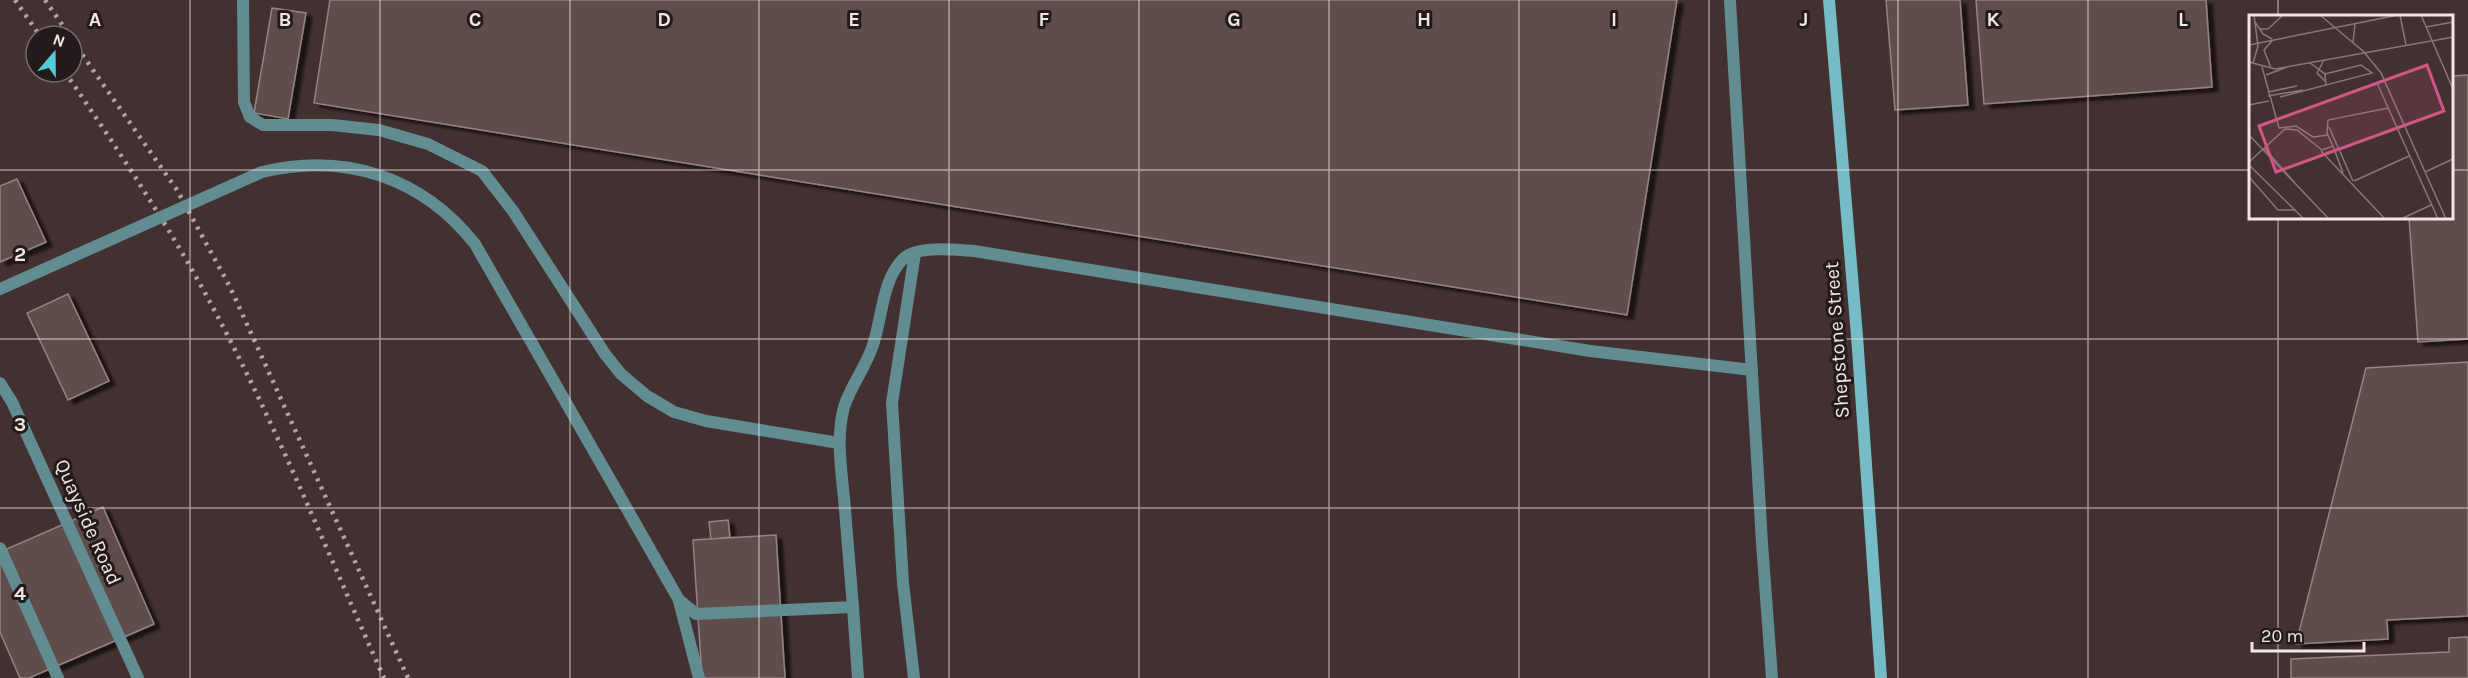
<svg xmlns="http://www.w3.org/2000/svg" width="2468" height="678" font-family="Karla,sans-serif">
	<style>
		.building { fill: #5f4d4b; stroke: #968381; stroke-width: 1.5; filter: url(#shadow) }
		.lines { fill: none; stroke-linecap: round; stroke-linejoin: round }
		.service { stroke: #618c92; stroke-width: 12 }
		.minor { stroke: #618c92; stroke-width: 12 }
		.secondary { stroke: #75bcc6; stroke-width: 12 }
		.rail { stroke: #b1a4a3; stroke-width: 4.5; stroke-dasharray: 3 6; stroke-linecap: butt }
		.service-bridge { stroke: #618c92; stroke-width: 12 }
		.grid { fill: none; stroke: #f1e6e5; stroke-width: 1.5; stroke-opacity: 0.55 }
		.labels { text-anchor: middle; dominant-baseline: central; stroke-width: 6; stroke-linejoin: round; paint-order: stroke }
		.street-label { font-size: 20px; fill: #f1e6e5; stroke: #231b1b }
		.inset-road { fill: none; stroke: #887978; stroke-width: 1.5 }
		.view { fill: #d05684; fill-opacity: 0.15; stroke: #d05684; stroke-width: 3 }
		.inset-edge { fill: none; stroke: #f1e6e5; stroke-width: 3 }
		.grid-label { font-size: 20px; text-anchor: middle; font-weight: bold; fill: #f1e6e5; stroke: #231b1b; stroke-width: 6; stroke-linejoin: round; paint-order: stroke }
	</style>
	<defs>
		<filter id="shadow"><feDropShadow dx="6" dy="4" stdDeviation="1.5" flood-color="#0009"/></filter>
	</defs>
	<rect width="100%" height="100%" fill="#423130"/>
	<g class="building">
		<path d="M 330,0 L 1677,0 L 1627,315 L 314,103 Z"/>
		<path d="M 1886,0 L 1960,0 L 1968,105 L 1895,110 Z"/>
		<path d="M 1976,0 L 2206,0 L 2212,87 L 1984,104 Z"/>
		<path d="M 272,8 L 306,13 L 288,119 L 254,113 Z"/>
		<path d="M 2468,75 L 2468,339 L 2418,342 L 2409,218 L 2452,218 L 2452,76 Z"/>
		<path d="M 17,179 L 46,242 L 0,262 L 0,186 Z"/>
		<path d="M 68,294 L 109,381 L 68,400 L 27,313 Z"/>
		<path d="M 2468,362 L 2468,616 L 2387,620 L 2388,639 L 2296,644 L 2366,368 Z"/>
		<path d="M 103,507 L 154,624 L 29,678 L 20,678 L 0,632 L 0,552 Z"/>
		<path d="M 728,520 L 730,537 L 711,540 L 709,522 Z"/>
		<path d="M 776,535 L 785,678 L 702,678 L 693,540 Z"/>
		<path d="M 2468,637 L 2468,678 L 2291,678 L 2291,659 L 2449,652 L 2449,638 Z"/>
	</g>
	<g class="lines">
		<g class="service">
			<path d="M 243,0 L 244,102 L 250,117 L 263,125 L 332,125 L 379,130 L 428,144 L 482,171 L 513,211 L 605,354 L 621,374 L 647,396 L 674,412 L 706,421 L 839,443"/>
			<path d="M 1730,1 L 1762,543 L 1772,678"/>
			<path d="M 619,495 L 679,600 L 696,614 L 853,607 C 850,571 847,534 844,498 C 841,468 836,437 844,407 C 851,385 866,367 873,345 C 882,319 882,280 903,259 C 917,245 955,250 974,251 L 1590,351 L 1752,370"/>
			<path d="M 679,601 L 699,678"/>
			<path d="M 853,607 L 858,678"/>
			<path d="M 914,678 L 903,583 L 892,403 L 915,253"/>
		</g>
		<g class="minor">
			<path d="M 0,383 L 12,402 L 138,678"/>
			<path d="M 0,548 L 58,678"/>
		</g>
		<path class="secondary" d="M 1829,0 L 1857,336 L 1881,678"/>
		<g class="rail">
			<path d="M 15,0 L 40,36"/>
			<path d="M 45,0 L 70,36"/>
			<path d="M 72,40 L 177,190 L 230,287 L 408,678"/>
			<path d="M 65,72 C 110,138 155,205 195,275 C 268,404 323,543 384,678"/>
		</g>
		<path class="service-bridge" d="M 0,289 L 262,172 C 345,152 422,177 475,244 L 619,495"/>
	</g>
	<path class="grid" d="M 190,0 L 190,678M 380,0 L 380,678M 570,0 L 570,678M 759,0 L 759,678M 949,0 L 949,678M 1139,0 L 1139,678M 1329,0 L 1329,678M 1519,0 L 1519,678M 1709,0 L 1709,678M 1898,0 L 1898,678M 2088,0 L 2088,678M 2278,0 L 2278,16M 0,170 L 2250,170M 2452,170 L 2468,170M 2278,218 L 2278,678M 0,339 L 2468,339M 0,508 L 2468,508"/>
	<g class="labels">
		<g class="street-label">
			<text transform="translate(1837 340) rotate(-94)">Shepstone Street</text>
			<text transform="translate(88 522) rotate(66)">Quayside Road</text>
		</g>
	</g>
	<g transform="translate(2249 15)">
		<rect width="204" height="204" fill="#423130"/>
		<path class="inset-road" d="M 71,0 L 115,37 L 132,58 L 197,204M 151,0 L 157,30M 172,0 L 204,74M 6,7 L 14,19 L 23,24M 177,12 L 204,7M 11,14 L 19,14 L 34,0M 183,26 L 204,22M 104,28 L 106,9M 0,30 L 149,0M 75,45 L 68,58 L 76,66M 0,47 L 26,54 L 182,26M 4,48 L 9,31 L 5,0M 61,48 L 76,59 L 77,71M 13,52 L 30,113 L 47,111 L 64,122 L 79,120M 22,53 L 15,35 L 23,26M 17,60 L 38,52M 128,68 L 189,204M 19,77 L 48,71M 19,81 L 54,75M 31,82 L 123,58 L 112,50 L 76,59M 0,90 L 20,86M 80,112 L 104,166M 0,120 L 80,204M 84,131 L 94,158M 15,133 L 46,168M 72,136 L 136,204M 0,147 L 36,114 L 48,115 L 73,135 L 84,131 L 78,118 L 79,105 L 139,93M 0,150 L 55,204M 176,157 L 204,144M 0,162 L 29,195 L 47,195M 105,166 L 160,141M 152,204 L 182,190"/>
		<path class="view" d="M 178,50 L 195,96 L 27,157 L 10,111 Z"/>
		<rect width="204" height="204" class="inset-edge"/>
	</g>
	<g class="grid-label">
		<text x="95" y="26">A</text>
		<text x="285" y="26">B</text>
		<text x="475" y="26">C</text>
		<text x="664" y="26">D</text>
		<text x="854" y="26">E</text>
		<text x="1044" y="26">F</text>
		<text x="1234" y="26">G</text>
		<text x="1424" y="26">H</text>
		<text x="1614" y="26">I</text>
		<text x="1804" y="26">J</text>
		<text x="1993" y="26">K</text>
		<text x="2183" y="26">L</text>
		<text x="20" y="261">2</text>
		<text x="20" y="431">3</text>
		<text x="20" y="600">4</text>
	</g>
	<g transform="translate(54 54) rotate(20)"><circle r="28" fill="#231b1b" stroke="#756c6c" stroke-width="1.5"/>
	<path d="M0-4.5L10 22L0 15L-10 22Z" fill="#53cbdb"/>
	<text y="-9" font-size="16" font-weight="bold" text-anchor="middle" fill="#f1e6e5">N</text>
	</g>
	<path d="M2252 642v9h112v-9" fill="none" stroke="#f1e6e5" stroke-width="3"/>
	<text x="2261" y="642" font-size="18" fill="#f1e6e5" stroke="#231b1b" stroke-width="4.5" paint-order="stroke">20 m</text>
</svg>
